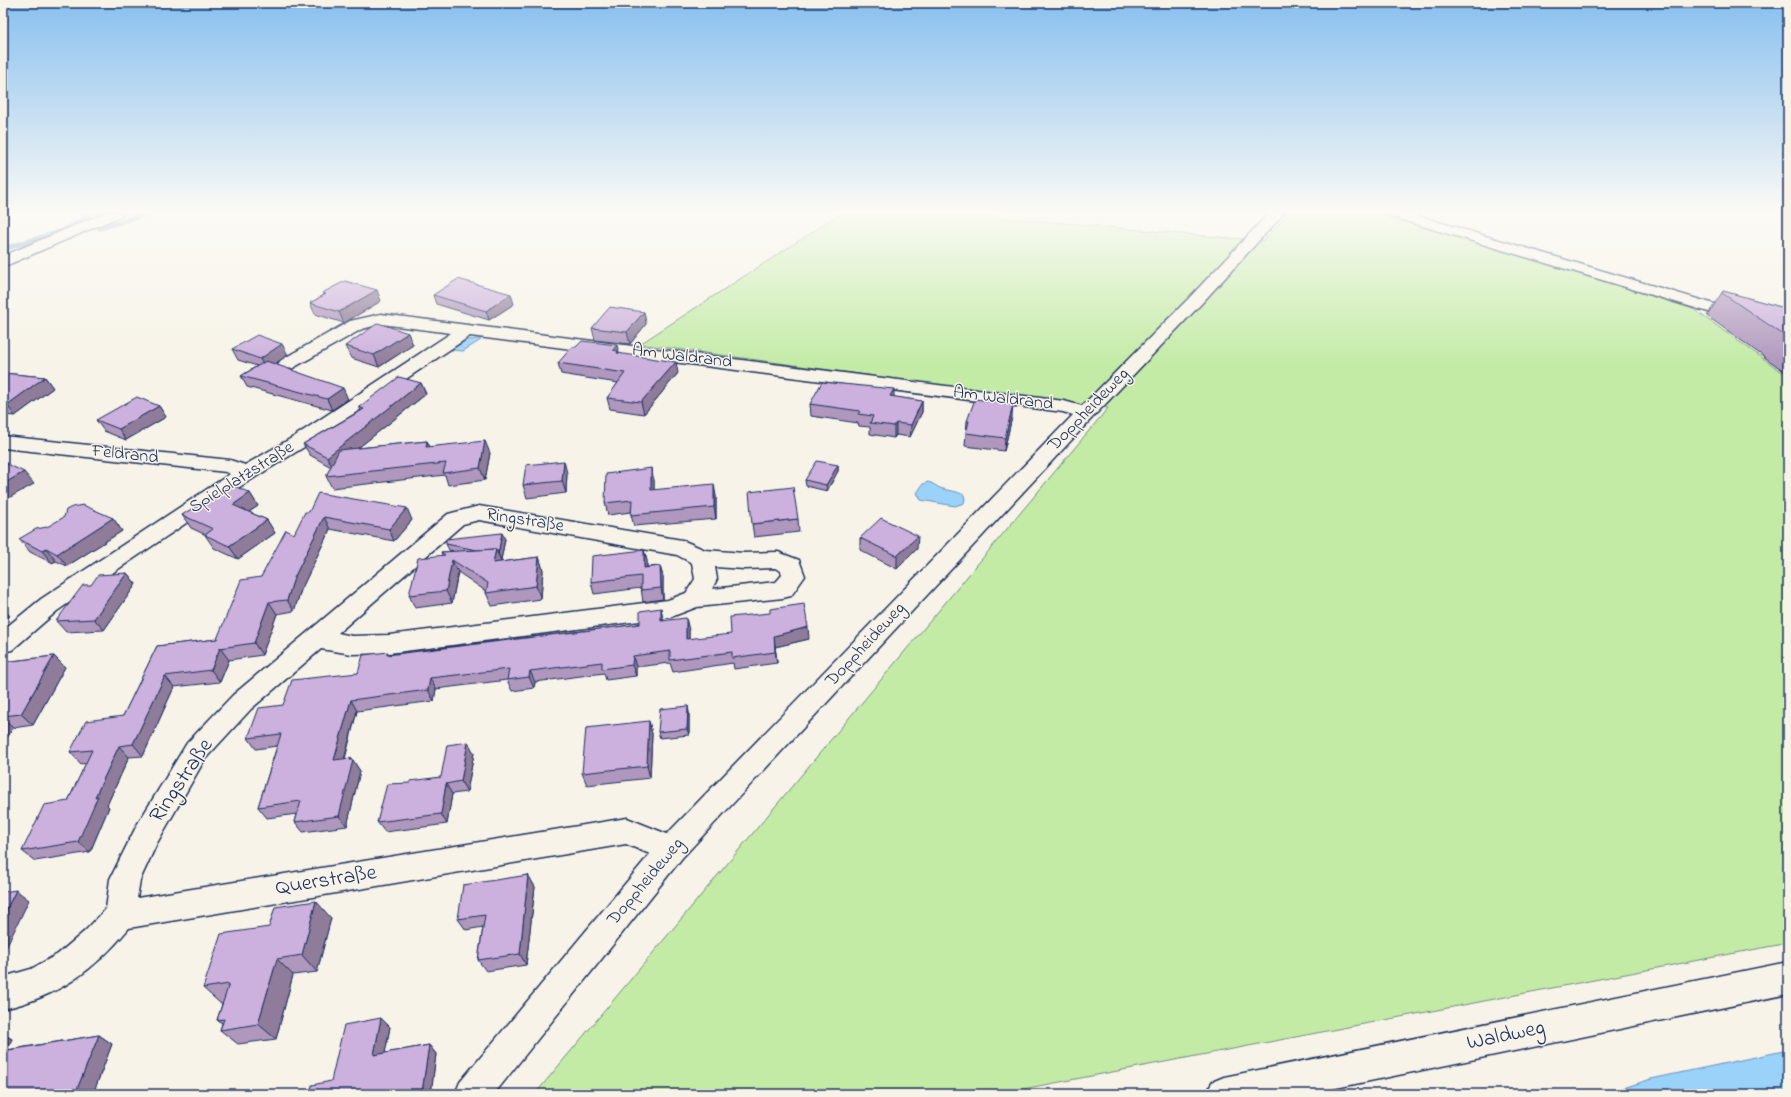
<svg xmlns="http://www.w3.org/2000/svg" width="1791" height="1097" font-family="'Indie Flower',sans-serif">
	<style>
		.green { fill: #c3eba6; stroke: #6f8d82 }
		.water { fill: #9ad2fa; stroke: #6791bc }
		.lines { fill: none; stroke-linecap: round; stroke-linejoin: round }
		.stream { stroke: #6791bc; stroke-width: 5 }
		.minor-casing { stroke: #1b2f5e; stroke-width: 3 }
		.minor { fill: #f7f3e8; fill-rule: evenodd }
		.wall { fill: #af97be; stroke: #1b2f5e }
		.shaded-wall { fill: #8f7b9b; stroke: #1b2f5e }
		.building { fill: #ccb0dd; stroke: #1b2f5e }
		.labels { text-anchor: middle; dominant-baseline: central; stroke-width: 3; stroke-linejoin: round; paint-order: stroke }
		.street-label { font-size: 18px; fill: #1b2f5e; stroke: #f7f3e8 }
		.near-street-label { font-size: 22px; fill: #1b2f5e; stroke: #f7f3e8 }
	</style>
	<rect width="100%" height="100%" fill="#f7f3e8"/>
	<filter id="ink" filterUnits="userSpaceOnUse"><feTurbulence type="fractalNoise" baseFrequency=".025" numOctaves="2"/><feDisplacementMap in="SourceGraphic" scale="8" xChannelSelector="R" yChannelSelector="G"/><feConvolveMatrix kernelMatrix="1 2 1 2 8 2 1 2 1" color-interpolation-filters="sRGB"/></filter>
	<g filter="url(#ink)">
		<path class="green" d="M 843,212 L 942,212 L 1263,241 L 1290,212 L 1383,212 L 1693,309 L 1788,376 L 1788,943 L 997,1094 L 535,1094 L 1108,408 L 640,344 Z"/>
		<g class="water">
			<path d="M 480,339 L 481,340 L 463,351 L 451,350 L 467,340 Z"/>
			<path d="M 928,482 C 934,483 937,488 943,489 C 950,491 957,491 964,495 L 965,499 L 964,503 L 955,506 L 921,500 L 917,493 L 923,484 Z"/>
			<path d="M 1788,1050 L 1788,1094 L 1605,1094 L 1651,1079 Z"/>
		</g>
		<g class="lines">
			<g class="stream">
				<path d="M 100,228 L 152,212"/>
				<path d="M 3,249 L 63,231 L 88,217 L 84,212"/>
			</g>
			<defs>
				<g id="minor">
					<path d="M 107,212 L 125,212 L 123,215 L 3,267 L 3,256 Z"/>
					<path d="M 1270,212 L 1285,212 L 1202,303 L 1093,417 L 682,858 L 494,1094 L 455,1094 L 460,1082 L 650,854 L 626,844 L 129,928 C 94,971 57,997 3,1009 L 3,977 L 31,969 L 58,954 L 85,931 L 106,909 L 110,879 L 137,825 L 187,743 L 233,695 L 448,514 L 479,506 L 682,540 L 705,550 L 744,553 L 778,552 L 799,560 L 805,576 L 791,596 L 783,598 L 697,607 L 671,617 L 389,653 L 352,654 L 321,649 L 251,709 L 205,759 L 157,843 L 140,880 L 137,898 L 627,818 L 667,834 L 1073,415 L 1063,412 L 470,336 L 309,444 L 241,486 L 93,586 L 57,611 L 12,650 L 3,652 L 3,630 L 41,599 L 230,474 L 226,472 L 3,448 L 3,436 L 230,460 L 245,465 L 295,436 L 451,333 L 381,324 L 362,329 L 293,368 L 287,369 L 281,368 L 278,364 L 281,360 L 350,321 L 381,314 L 1064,401 L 1082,406 L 1190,297 ZM 479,520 L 677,555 L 692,563 L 695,579 L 686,593 L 668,600 L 389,635 L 352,636 L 338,633 L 463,524 ZM 715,567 L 744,569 L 775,568 L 781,571 L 782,575 L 776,582 L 712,589 L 717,579 Z"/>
					<path d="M 1384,212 L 1405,212 L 1788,326 L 1788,336 L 1386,215 Z"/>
					<path d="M 1788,962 L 1788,994 L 1307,1094 L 1207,1094 L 1212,1082 L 1224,1077 Z"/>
				</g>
			</defs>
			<use href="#minor" class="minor-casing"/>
			<use href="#minor" class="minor"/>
		</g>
		<g class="wall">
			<path d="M 1723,291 L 1788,309 L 1788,374 L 1707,316 Z"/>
			<path d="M 322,293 L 381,301 L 344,323 L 315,314 L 310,303 L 324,295 Z"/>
			<path d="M 433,295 L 514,304 L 489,320 L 436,304 Z"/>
			<path d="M 644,312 L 646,324 L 630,344 L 595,340 L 592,328 Z"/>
			<path d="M 408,333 L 413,345 L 379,367 L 351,358 L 345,346 Z"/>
			<path d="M 232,349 L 288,355 L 274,364 L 348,399 L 332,410 L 247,387 L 241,376 L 257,366 L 238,360 Z"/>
			<path d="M 619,353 L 678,373 L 644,414 L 610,409 L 607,398 L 618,383 L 561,374 L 558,363 Z"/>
			<path d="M 3,373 L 45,377 L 53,388 L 15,416 L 3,415 Z"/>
			<path d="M 421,383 L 426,394 L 358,448 L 427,441 L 430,447 L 490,453 L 485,480 L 448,485 L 445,475 L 332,488 L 326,476 L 331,467 L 310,455 L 303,444 L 361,410 L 359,407 Z"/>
			<path d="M 894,397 L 922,401 L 922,412 L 910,437 L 896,435 L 894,438 L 870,434 L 870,427 L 859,426 L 858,423 L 811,416 L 810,404 Z"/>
			<path d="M 159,406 L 166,417 L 126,440 L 104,431 L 96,420 Z"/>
			<path d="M 1012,417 L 1004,451 L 965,446 L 967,421 Z"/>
			<path d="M 838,465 L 838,471 L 827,491 L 806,486 L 805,480 Z"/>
			<path d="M 567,473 L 566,493 L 527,498 L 523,485 Z"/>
			<path d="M 654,480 L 654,490 L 716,496 L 716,519 L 634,526 L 631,515 L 631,512 L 608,515 L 605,503 Z"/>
			<path d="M 250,493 L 258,506 L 249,512 L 267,520 L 275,533 L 238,559 L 214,548 L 205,535 L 206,535 L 191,528 L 182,515 Z"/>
			<path d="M 309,512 L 412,520 L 394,541 L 330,529 L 301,590 L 294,611 L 277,614 L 262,655 L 229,660 L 220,682 L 174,687 L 143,756 L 129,757 L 107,805 L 109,807 L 90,852 L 35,861 L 22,851 L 68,801 L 86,763 L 81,764 L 70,752 L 123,716 L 157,646 L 217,639 L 261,577 L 294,534 Z"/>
			<path d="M 113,518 L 122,531 L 67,566 L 56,561 L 52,563 L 30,552 L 19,539 Z"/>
			<path d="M 798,519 L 799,532 L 754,537 L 752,524 Z"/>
			<path d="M 860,538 L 917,549 L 897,569 L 860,550 Z"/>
			<path d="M 505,539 L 501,560 L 500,560 L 500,562 L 539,557 L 543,570 L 541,599 L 492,606 L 486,593 L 487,592 L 458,572 L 452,603 L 415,608 L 409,595 L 442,555 L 441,552 L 453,551 L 449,550 L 446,544 Z"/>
			<path d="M 644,550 L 647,561 L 647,567 L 660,566 L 663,577 L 663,599 L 643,602 L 641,588 L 594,594 L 591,582 Z"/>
			<path d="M 127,573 L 136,584 L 104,630 L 66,632 L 56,621 L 91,585 Z"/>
			<path d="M 663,619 L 663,621 L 689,630 L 689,639 L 809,639 L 775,647 L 777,663 L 734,669 L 733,663 L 673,672 L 670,663 L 636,667 L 636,676 L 606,680 L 604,673 L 535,682 L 534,688 L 512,691 L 507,680 L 436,689 L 434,701 L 357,711 L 345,759 L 352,760 L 360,771 L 347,826 L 303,832 L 295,822 L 297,814 L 267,818 L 258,807 L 277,746 L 256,749 L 248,738 L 283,705 L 358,673 L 389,654 L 632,625 Z"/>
			<path d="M 54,656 L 65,667 L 33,725 L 13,728 L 3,744 L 3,662 Z"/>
			<path d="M 689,712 L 689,735 L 660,738 L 658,732 Z"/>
			<path d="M 649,721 L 652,734 L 650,778 L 587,785 L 582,773 Z"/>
			<path d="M 474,753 L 467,792 L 452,794 L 447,824 L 385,832 L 377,822 L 410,783 L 441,777 Z"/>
			<path d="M 528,875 L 535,887 L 526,965 L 486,971 L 478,960 L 483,927 L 466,930 L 458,919 Z"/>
			<path d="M 331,918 L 317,972 L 293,975 L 276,1039 L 238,1044 L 220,1030 L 222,1023 L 217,1020 L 222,1004 L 221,1004 L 203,988 Z"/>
			<path d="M 390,1027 L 385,1053 L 429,1045 L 436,1054 L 431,1094 L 310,1094 L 331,1081 Z"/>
			<path d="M 3,1034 L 12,1039 L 6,1050 L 99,1035 L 112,1044 L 93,1094 L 3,1094 Z"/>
		</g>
		<g class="shaded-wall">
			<path d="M 377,290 L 381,301 L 344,323 L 339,312 Z"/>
			<path d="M 511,294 L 514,304 L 489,320 L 486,311 Z"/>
			<path d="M 644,312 L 646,324 L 630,344 L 627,332 Z"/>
			<path d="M 408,333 L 413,345 L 379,367 L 374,355 Z"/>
			<path d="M 282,344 L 288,355 L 266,370 L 260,359 Z"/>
			<path d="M 617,345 L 621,362 L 613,350 Z"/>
			<path d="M 676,362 L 678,373 L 644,414 L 641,402 Z"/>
			<path d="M 45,377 L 53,388 L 15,416 L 7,405 Z"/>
			<path d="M 421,383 L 426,394 L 333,468 L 327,457 Z"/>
			<path d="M 343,388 L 348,399 L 332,410 L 327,399 Z"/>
			<path d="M 894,389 L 894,401 L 890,396 Z"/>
			<path d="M 922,401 L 922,412 L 910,437 L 911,425 Z"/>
			<path d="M 1013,404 L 1012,417 L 1004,451 L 1005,438 Z"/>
			<path d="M 159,406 L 166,417 L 126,440 L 119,429 Z"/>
			<path d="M 896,423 L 896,435 L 894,438 L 894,426 Z"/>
			<path d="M 427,441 L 432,452 L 426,447 Z"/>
			<path d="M 485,441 L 490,453 L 485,480 L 480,468 Z"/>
			<path d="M 564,461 L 567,473 L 566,493 L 562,481 Z"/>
			<path d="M 838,465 L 838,471 L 827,491 L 826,485 Z"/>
			<path d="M 651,468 L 654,480 L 654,502 L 651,490 Z"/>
			<path d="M 24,472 L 34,484 L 3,501 L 3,484 Z"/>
			<path d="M 714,484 L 716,496 L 716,519 L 714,507 Z"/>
			<path d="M 250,493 L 258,506 L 241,517 L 233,505 Z"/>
			<path d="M 407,508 L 412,520 L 394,541 L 389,529 Z"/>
			<path d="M 324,517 L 330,529 L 301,590 L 294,611 L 287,600 L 294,578 Z"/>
			<path d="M 113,518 L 122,531 L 67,566 L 57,554 Z"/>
			<path d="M 267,520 L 275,533 L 238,559 L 229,546 Z"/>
			<path d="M 502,533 L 505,539 L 501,560 L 498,554 Z"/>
			<path d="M 918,536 L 917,549 L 897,569 L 897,556 Z"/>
			<path d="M 46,548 L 56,561 L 52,563 L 42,551 Z"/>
			<path d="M 496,549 L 501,561 L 498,576 L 493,563 Z"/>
			<path d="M 644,550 L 647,561 L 646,579 L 644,568 Z"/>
			<path d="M 539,557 L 543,570 L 541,599 L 536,586 Z"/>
			<path d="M 452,560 L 458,572 L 452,603 L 446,591 Z"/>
			<path d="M 660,566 L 663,577 L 663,599 L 661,588 Z"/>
			<path d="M 127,573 L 136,584 L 104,630 L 94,619 Z"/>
			<path d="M 269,602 L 277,614 L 262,655 L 254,643 Z"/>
			<path d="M 3,608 L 10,616 L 3,621 Z"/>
			<path d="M 661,608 L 663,619 L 663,633 L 661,621 Z"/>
			<path d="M 686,618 L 689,630 L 689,650 L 686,639 Z"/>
			<path d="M 808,627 L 809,639 L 775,647 L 777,663 L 774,636 Z"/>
			<path d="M 220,648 L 229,660 L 220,682 L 211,670 Z"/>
			<path d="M 54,656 L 65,667 L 33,725 L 21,714 Z"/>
			<path d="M 633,656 L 636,667 L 636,676 L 632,665 Z"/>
			<path d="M 530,671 L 535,682 L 534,688 L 529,677 Z"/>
			<path d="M 165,676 L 174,687 L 143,756 L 133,744 Z"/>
			<path d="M 430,678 L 436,689 L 434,701 L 428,690 Z"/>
			<path d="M 351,700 L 357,711 L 341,771 L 334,760 Z"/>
			<path d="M 688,706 L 689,712 L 689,735 L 687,729 Z"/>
			<path d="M 3,719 L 13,728 L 3,744 Z"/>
			<path d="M 649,721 L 652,734 L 650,778 L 647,766 Z"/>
			<path d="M 468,742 L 474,753 L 467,792 L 461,781 Z"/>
			<path d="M 119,746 L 129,757 L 107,805 L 109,807 L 90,852 L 78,842 L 95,797 Z"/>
			<path d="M 351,758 L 353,761 L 353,760 L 360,771 L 347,826 L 339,816 Z"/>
			<path d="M 446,784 L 452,794 L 447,824 L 441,814 Z"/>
			<path d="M 528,875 L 535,887 L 526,965 L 520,954 Z"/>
			<path d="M 16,890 L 29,900 L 6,948 L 3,946 L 3,916 Z"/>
			<path d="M 316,901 L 331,918 L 317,972 L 302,955 Z"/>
			<path d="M 277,959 L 293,975 L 276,1039 L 258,1024 Z"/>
			<path d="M 381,1018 L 390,1027 L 383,1063 L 374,1055 Z"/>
			<path d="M 3,1034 L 12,1039 L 3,1056 Z"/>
			<path d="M 99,1035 L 112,1044 L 93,1094 L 75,1094 Z"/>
			<path d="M 429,1045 L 436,1054 L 431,1094 L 424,1094 L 422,1092 Z"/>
		</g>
		<g class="building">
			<path d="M 458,279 L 511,294 L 486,311 L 433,295 Z"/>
			<path d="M 345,281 L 377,290 L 339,312 L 310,303 L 326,294 L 322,293 Z"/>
			<path d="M 1723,291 L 1788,309 L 1788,338 L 1722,293 Z"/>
			<path d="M 610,307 L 644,312 L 627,332 L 592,328 Z"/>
			<path d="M 378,323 L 408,333 L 374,355 L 345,346 Z"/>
			<path d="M 257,335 L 282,344 L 260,359 L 232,349 Z"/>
			<path d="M 582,341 L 617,345 L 613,350 L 618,351 L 617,353 L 676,362 L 641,402 L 607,398 L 625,373 L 558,363 L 572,347 L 576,347 Z"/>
			<path d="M 266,361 L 343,388 L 327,399 L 241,376 Z"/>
			<path d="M 3,373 L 45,377 L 7,405 L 3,405 Z"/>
			<path d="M 399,377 L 421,383 L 327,457 L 303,444 L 364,409 L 359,407 Z"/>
			<path d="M 822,382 L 894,389 L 890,396 L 922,401 L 911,425 L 896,423 L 894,426 L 870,423 L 873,416 L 858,414 L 860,411 L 810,404 Z"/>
			<path d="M 137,397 L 159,406 L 119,429 L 96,420 Z"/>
			<path d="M 975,399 L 1013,404 L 1005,438 L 966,433 L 969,421 L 967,421 Z"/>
			<path d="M 427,441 L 426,447 L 485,441 L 480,468 L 443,473 L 446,463 L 326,476 L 339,450 Z"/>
			<path d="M 564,461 L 562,481 L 523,485 L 526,465 Z"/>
			<path d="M 817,461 L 838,465 L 826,485 L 805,480 Z"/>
			<path d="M 3,462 L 24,472 L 3,484 Z"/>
			<path d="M 651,468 L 651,490 L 714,484 L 714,507 L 631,515 L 632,500 L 605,503 L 606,474 Z"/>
			<path d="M 230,484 L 250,493 L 233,505 L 267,520 L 229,546 L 205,535 L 213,529 L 182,515 Z"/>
			<path d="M 793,487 L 798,519 L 752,524 L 749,492 Z"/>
			<path d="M 318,493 L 407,508 L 389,529 L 324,517 L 294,578 L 287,600 L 269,602 L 254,643 L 220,648 L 211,670 L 165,676 L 133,744 L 119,746 L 95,797 L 98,796 L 78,842 L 22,851 L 44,805 L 68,801 L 92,750 L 70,752 L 86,721 L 123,716 L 157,646 L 217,639 L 241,580 L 261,577 L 286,530 L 294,534 L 305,512 L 309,512 Z"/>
			<path d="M 83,505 L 113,518 L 57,554 L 46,548 L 42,551 L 19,539 L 36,529 L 47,527 L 64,517 L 66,510 L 72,507 Z"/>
			<path d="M 881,518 L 918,536 L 897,556 L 860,538 Z"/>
			<path d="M 502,533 L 498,554 L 498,553 L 496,549 L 477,550 L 446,544 L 446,539 Z"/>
			<path d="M 496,549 L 493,563 L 539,557 L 536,586 L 486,593 L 488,583 L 452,560 L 446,591 L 409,595 L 418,558 L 445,555 L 441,552 Z"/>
			<path d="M 644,550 L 644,568 L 660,566 L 661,588 L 641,590 L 641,576 L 591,582 L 592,556 Z"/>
			<path d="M 127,573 L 94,619 L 56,621 L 83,585 L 91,585 L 98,575 Z"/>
			<path d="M 804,604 L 808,627 L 774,636 L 775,652 L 732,658 L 732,652 L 670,660 L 670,651 L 633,656 L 632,665 L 602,669 L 602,662 L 530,671 L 529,677 L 507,680 L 509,669 L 430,678 L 428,690 L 351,700 L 334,760 L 351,758 L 350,760 L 353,760 L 339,816 L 295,822 L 301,801 L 258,807 L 281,734 L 248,738 L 259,708 L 283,705 L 292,680 L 358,673 L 363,655 L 388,652 L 387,655 L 632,625 L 640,624 L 640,611 L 661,608 L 661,621 L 686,618 L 686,639 L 731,634 L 730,617 L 770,613 L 770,609 Z"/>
			<path d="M 54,656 L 21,714 L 3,716 L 3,662 Z"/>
			<path d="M 688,706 L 687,729 L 658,732 L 660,709 Z"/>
			<path d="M 649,721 L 647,766 L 582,773 L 586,728 Z"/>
			<path d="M 468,742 L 461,781 L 446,784 L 441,814 L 377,822 L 387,784 L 410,783 L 410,781 L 441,777 L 447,745 Z"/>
			<path d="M 528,875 L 520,954 L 478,960 L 485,915 L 458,919 L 463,885 Z"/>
			<path d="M 16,890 L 3,916 L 3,892 Z"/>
			<path d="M 316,901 L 302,955 L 277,959 L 258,1024 L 220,1030 L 224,1019 L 217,1020 L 229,984 L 203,988 L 221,934 L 269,927 L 275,907 Z"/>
			<path d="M 381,1018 L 374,1055 L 429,1045 L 422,1092 L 411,1094 L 310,1094 L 312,1085 L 331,1081 L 344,1025 Z"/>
			<path d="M 99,1035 L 75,1094 L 38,1094 L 39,1092 L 27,1094 L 3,1094 L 3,1051 Z"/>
		</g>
	</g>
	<linearGradient id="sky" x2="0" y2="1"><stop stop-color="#89c0ef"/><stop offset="0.58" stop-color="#fbfaf5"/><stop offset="1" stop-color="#fbfaf5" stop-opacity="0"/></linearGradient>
	<rect width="1791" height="365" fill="url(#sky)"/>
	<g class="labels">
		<g class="street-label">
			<text transform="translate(682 357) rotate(7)">Am Waldrand</text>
			<text transform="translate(1003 399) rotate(7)">Am Waldrand</text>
			<text transform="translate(1089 410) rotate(-46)">Doppheideweg</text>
			<text transform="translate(125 455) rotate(6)">Feldrand</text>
			<text transform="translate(242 478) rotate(-32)">Spielplatzstraße</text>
			<text transform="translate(525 521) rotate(9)">Ringstraße</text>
			<text transform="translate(866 645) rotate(-47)">Doppheideweg</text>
			<text transform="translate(646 882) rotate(-50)">Doppheideweg</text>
		</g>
		<g class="near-street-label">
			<text transform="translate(182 781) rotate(-56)">Ringstraße</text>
			<text transform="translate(326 881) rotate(-9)">Querstraße</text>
			<text transform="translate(1506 1036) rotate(-12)">Waldweg</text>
		</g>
	</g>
	<rect width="1791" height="1097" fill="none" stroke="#f7f3e8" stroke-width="16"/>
	<rect x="8" y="8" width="1775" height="1081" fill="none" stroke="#1b2f5e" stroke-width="1.5" filter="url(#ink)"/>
</svg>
